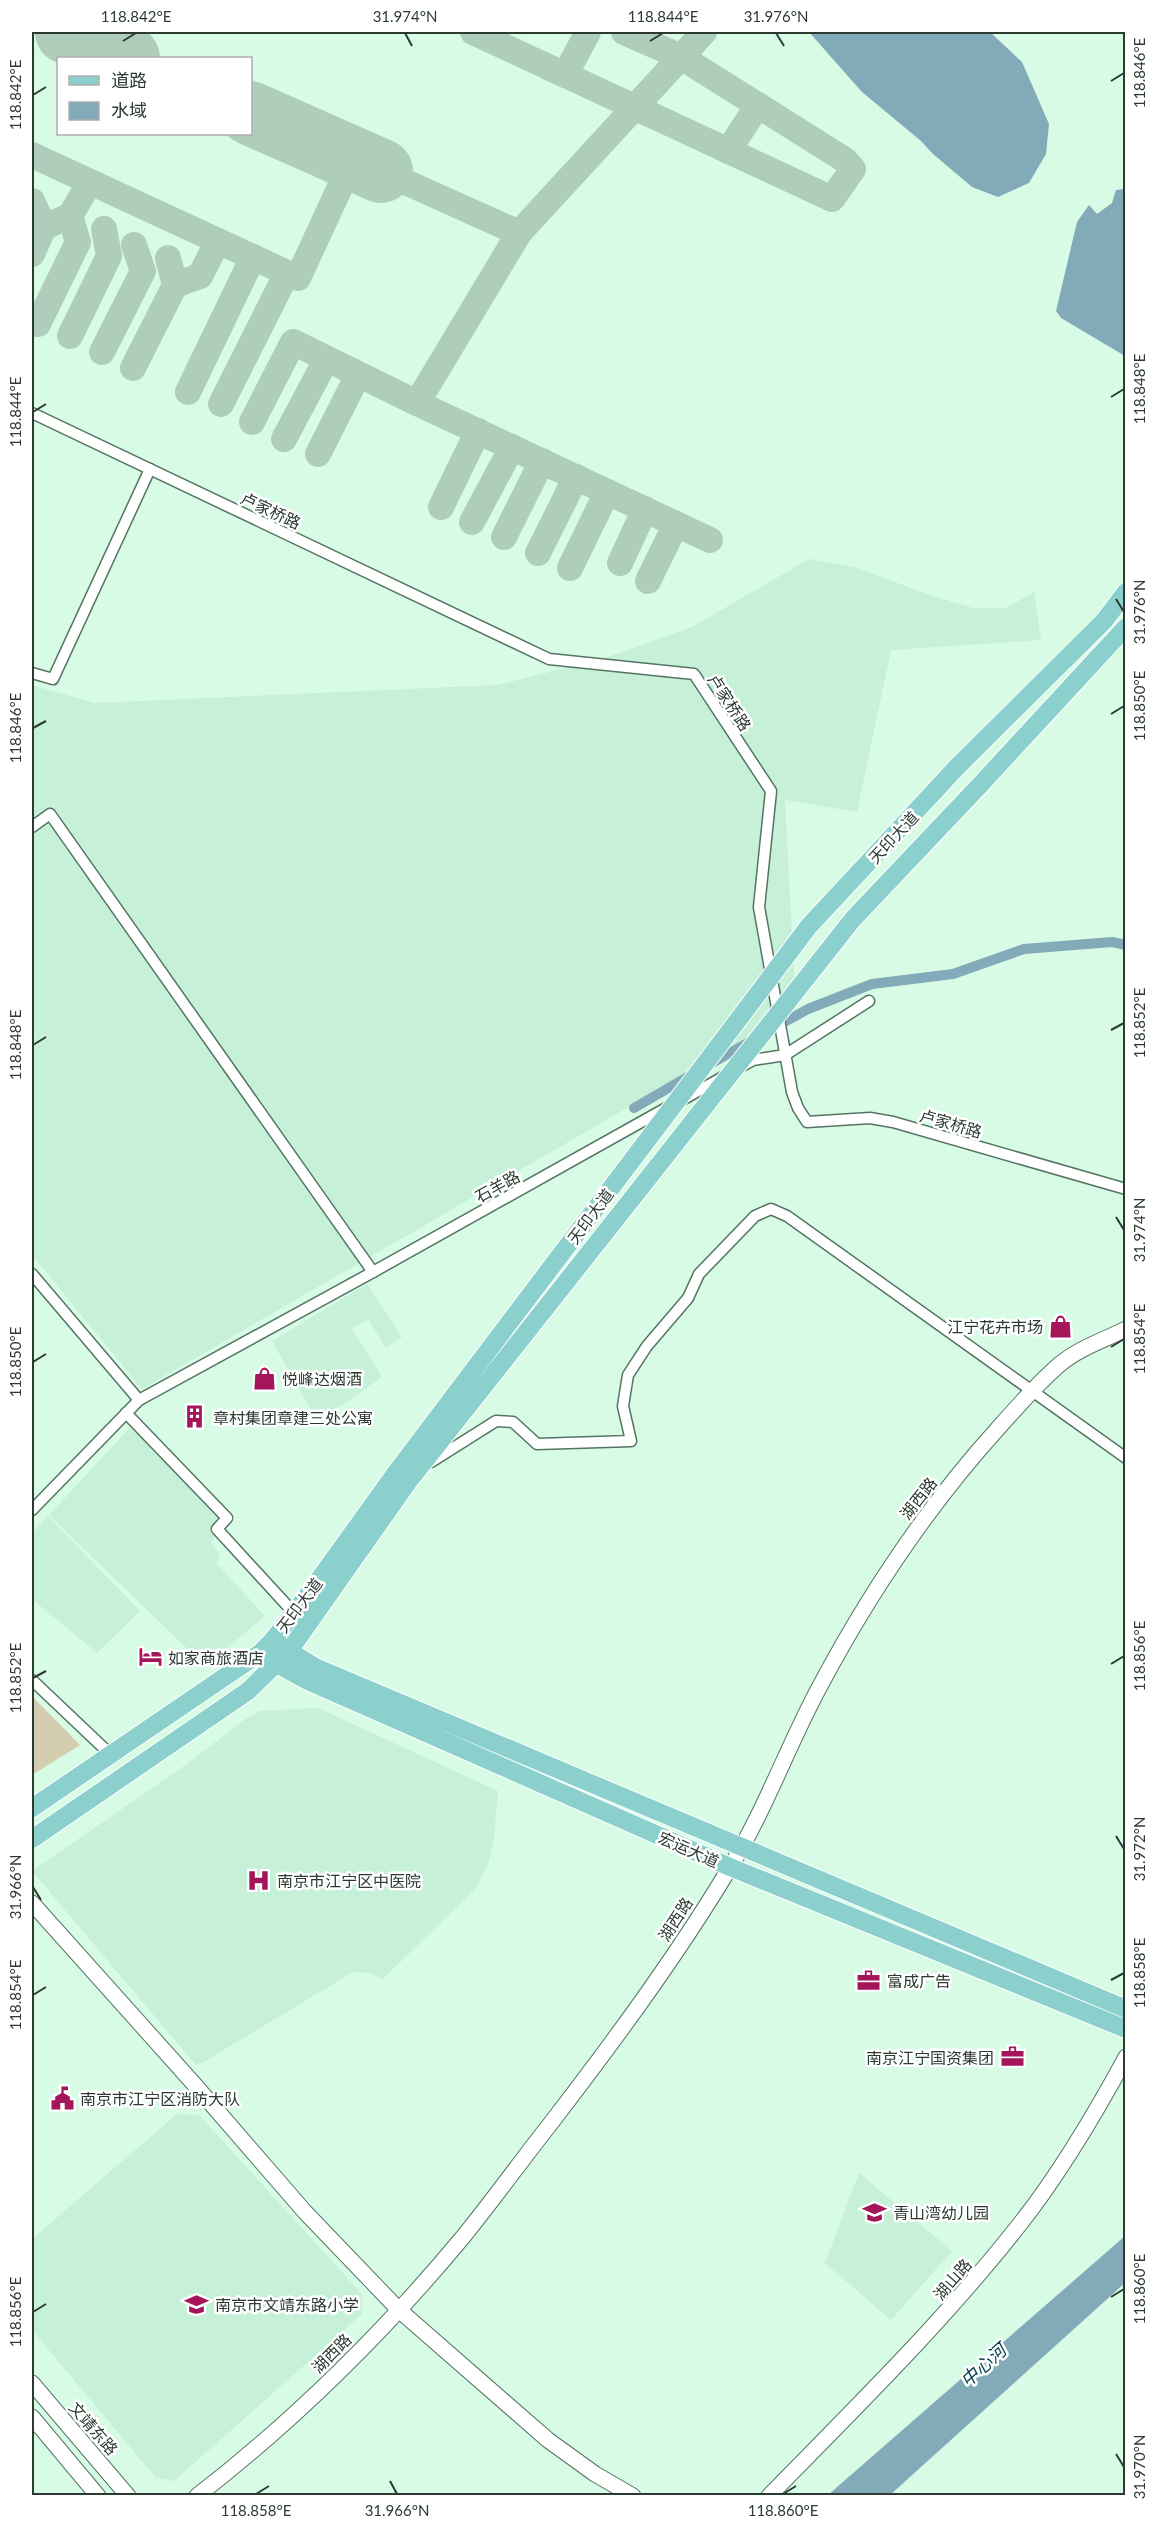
<svg xmlns="http://www.w3.org/2000/svg" width="1157" height="2527" font-family="Lato,'Noto Sans SC',sans-serif">
	<style>
		.built { fill: #c6f1d8 }
		.green { fill: #d4cdb0 }
		.water { fill: #83aab9 }
		.lines { fill: none; stroke-linecap: round; stroke-linejoin: round }
		.canal { stroke: #83aab9; stroke-width: 10 }
		.taxiway { stroke: #aecdba; stroke-width: 26 }
		.runway { stroke: #aecdba; stroke-width: 64 }
		.street-casing { stroke: #557563; stroke-width: 13 }
		.secondary-casing { stroke: #557563; stroke-width: 17 }
		.primary-casing { stroke: #fff; stroke-width: 20 }
		.street { stroke: #fff; stroke-width: 10 }
		.secondary { stroke: #fff; stroke-width: 15 }
		.primary { stroke: #8bd0cd; stroke-width: 18 }
		.primary-bridge-casing { stroke: #fff; stroke-width: 20; stroke-linecap: butt }
		.primary-bridge { stroke: #8bd0cd; stroke-width: 18 }
		.ticks { fill: none; stroke: #2c3a32; stroke-width: 2 }
		.labels { text-anchor: middle; dominant-baseline: central; stroke-width: 5; stroke-linejoin: round; paint-order: stroke }
		.street-label { font-size: 16px; fill: #2c3a32; stroke: #fff }
		.poi-label { font-size: 16px; fill: #2c3a32; stroke: #fff; text-anchor: start }
		.water-label { font-size: 18px; font-style: italic; fill: #023e4f; stroke: #fff }
		.neatline { fill: none; stroke: #2c3a32; stroke-width: 2 }
		.ticks-label { font-size: 15px; text-anchor: middle; fill: #2c3a32 }
	</style>
	<rect width="100%" height="100%" fill="#d7fbe5"/>
	<g class="built">
		<path d="M 809,559 L 857,568 L 930,595 L 973,608 L 1006,608 L 1034,592 L 1041,640 L 891,650 L 857,812 L 785,800 L 796,1010 L 142,1389 L 32,1255 L 32,685 L 94,703 L 498,685 L 608,657 L 692,627 Z"/>
		<path d="M 367,1284 L 402,1337 L 386,1348 L 368,1319 L 352,1329 L 382,1377 L 318,1422 L 272,1341 Z"/>
		<path d="M 137,1420 L 233,1518 L 211,1542 L 220,1555 L 217,1564 L 265,1616 L 205,1666 L 49,1515 Z"/>
		<path d="M 48,1516 L 140,1611 L 97,1653 L 32,1599 L 32,1533 Z"/>
		<path d="M 318,1708 L 498,1791 L 494,1838 L 489,1861 L 476,1888 L 383,1979 L 370,1973 L 353,1972 L 202,2063 L 195,2064 L 32,1871 L 180,1769 L 247,1718 L 260,1711 Z"/>
		<path d="M 177,2114 L 199,2115 L 362,2294 L 362,2314 L 174,2481 L 156,2478 L 32,2330 L 32,2239 Z"/>
		<path d="M 859,2173 L 952,2251 L 891,2320 L 825,2263 Z"/>
	</g>
	<path class="green" d="M 32,1696 L 80,1745 L 32,1775 Z"/>
	<g class="water">
		<path d="M 809,32 L 990,32 L 1022,62 L 1049,124 L 1046,154 L 1029,183 L 998,197 L 972,187 L 933,154 L 921,141 L 862,92 Z"/>
		<path d="M 1125,189 L 1126,189 L 1125,356 L 1061,318 L 1056,311 L 1077,222 L 1089,205 L 1097,214 L 1112,203 L 1116,190 Z"/>
		<path d="M 1125,2236 L 1125,2283 L 890,2495 L 828,2495 Z"/>
	</g>
	<g class="lines">
		<g class="canal">
			<path d="M 772,1029 L 808,1009 L 872,984 L 953,974 L 1024,949 L 1112,942 L 1126,945"/>
			<path d="M 707,1066 L 751,1041"/>
			<path d="M 634,1108 L 691,1075"/>
		</g>
		<g class="taxiway">
			<path d="M 473,32 L 832,199 L 853,169 L 845,160 L 681,57 L 624,32"/>
			<path d="M 550,68 L 565,75 L 588,32"/>
			<path d="M 728,151 L 758,105"/>
			<path d="M 32,155 L 298,278 L 353,159"/>
			<path d="M 381,171 L 519,233 L 704,32"/>
			<path d="M 32,201 L 44,227 L 32,254"/>
			<path d="M 44,227 L 70,216 L 90,182"/>
			<path d="M 175,285 L 200,276 L 218,241"/>
			<path d="M 38,324 L 78,242 L 70,216"/>
			<path d="M 70,336 L 109,256 L 104,229"/>
			<path d="M 102,352 L 143,271 L 134,245"/>
			<path d="M 133,368 L 175,285 L 168,258"/>
			<path d="M 188,392 L 253,257"/>
			<path d="M 417,403 L 710,540"/>
			<path d="M 221,404 L 287,273"/>
			<path d="M 252,422 L 293,342 L 417,403 L 519,233"/>
			<path d="M 284,439 L 326,360"/>
			<path d="M 318,454 L 358,375"/>
			<path d="M 441,507 L 478,431"/>
			<path d="M 472,522 L 512,447"/>
			<path d="M 504,537 L 542,461"/>
			<path d="M 538,553 L 576,477"/>
			<path d="M 620,563 L 645,509"/>
			<path d="M 570,568 L 607,492"/>
			<path d="M 648,581 L 676,524"/>
		</g>
		<g class="runway">
			<path d="M 67,32 L 128,58"/>
			<path d="M 250,113 L 381,171"/>
		</g>
		<defs>
			<g id="street">
				<path d="M 32,413 L 549,659 L 694,674 L 771,791 L 759,907 L 792,1092 L 798,1108 L 807,1122 L 870,1118 L 893,1122 L 1126,1189"/>
				<path d="M 32,673 L 53,679 L 150,469"/>
				<path d="M 32,827 L 50,814 L 373,1272"/>
				<path d="M 742,1066 L 753,1060 L 785,1055 L 869,1001"/>
				<path d="M 682,1100 L 723,1077"/>
				<path d="M 32,1274 L 139,1400"/>
				<path d="M 126,1413 L 227,1518 L 217,1529 L 294,1613"/>
				<path d="M 431,1462 L 496,1421 L 513,1422 L 537,1444 L 631,1441 L 623,1406 L 628,1375 L 647,1346 L 688,1298 L 699,1274 L 755,1216 L 771,1209 L 787,1216 L 1126,1458"/>
				<path d="M 32,1510 L 139,1400 L 373,1272 L 668,1107"/>
				<path d="M 32,1680 L 110,1754"/>
			</g>
			<g id="secondary">
				<path d="M 32,1903 L 194,2084 L 305,2212 L 399,2310 L 548,2440 L 595,2474 L 633,2496"/>
				<path d="M 32,2383 L 128,2496"/>
				<path d="M 32,2417 L 98,2496"/>
				<path d="M 197,2496 C 295,2420 384,2332 463,2237 C 493,2200 521,2161 551,2123 C 614,2041 676,1957 729,1869 C 765,1811 788,1745 820,1686 C 870,1592 930,1503 1001,1425 C 1020,1404 1038,1383 1059,1365 C 1079,1348 1102,1341 1126,1329"/>
				<path d="M 769,2496 C 854,2409 941,2324 1016,2229 C 1058,2177 1094,2116 1126,2057"/>
			</g>
			<g id="primary">
				<path d="M 956,768 L 1104,621 L 1126,592"/>
				<path d="M 980,785 L 1126,627"/>
				<path d="M 279,1645 L 315,1667 L 1126,2009"/>
				<path d="M 268,1659 L 308,1681 L 730,1867 L 1126,2029"/>
				<path d="M 32,1808 L 260,1653 L 272,1641 L 310,1592 L 395,1474 L 408,1482 L 289,1651 L 248,1691 L 32,1839"/>
			</g>
		</defs>
		<use href="#street" class="street-casing"/>
		<use href="#secondary" class="secondary-casing"/>
		<use href="#primary" class="primary-casing"/>
		<use href="#street" class="street"/>
		<use href="#secondary" class="secondary"/>
		<use href="#primary" class="primary"/>
		<defs>
			<g id="primary-bridge">
				<path d="M 395,1474 L 809,926 L 956,768"/>
				<path d="M 408,1482 L 853,919 L 980,785"/>
			</g>
		</defs>
		<use href="#primary-bridge" class="primary-bridge-casing"/>
		<use href="#primary-bridge" class="primary-bridge"/>
	</g>
	<path class="ticks" d="M 405,33 L 412,46M 776,33 L 784,46M 123,41 L 136,33M 650,41 L 663,33M 1111,81 L 1124,73M 33,95 L 46,87M 1111,397 L 1124,389M 33,412 L 46,404M 1116,599 L 1124,612M 1111,714 L 1124,706M 33,728 L 46,721M 1111,1030 L 1124,1023M 33,1045 L 46,1037M 1116,1217 L 1124,1230M 1111,1347 L 1124,1339M 33,1362 L 46,1354M 1111,1664 L 1124,1656M 33,1678 L 46,1671M 1116,1836 L 1124,1849M 33,1887 L 41,1900M 1111,1980 L 1124,1973M 33,1995 L 46,1987M 1111,2297 L 1124,2289M 33,2312 L 46,2304M 1116,2454 L 1124,2467M 390,2481 L 397,2494M 256,2494 L 269,2486M 783,2494 L 796,2486"/>
	<defs>
		<symbol id="shop-bare" viewBox="-9 -9 18 18"><path d="M-5-2.5h2.3a2.7 3.5 0 0 1 5.4 0H5L5.5 6h-11ZM-1.5-2.5h3a1.5 2.3 0 0 0-3 0Z" fill="#a41559" stroke="#fff" stroke-width="2.5" paint-order="stroke"/></symbol>
		<symbol id="building-bare" viewBox="-9 -9 18 18"><path d="M-4-6H4V6H1V3H-1V6H-4ZM-2.5-4.3h1.7v1.8h-1.7ZM.8-4.3h1.7v1.8H.8ZM-2.5-1h1.7V.8h-1.7ZM.8-1h1.7V.8H.8Z" fill="#a41559" stroke="#fff" stroke-width="2.5" paint-order="stroke"/></symbol>
		<symbol id="hotel-bare" viewBox="-9 -9 18 18"><path d="M-6-4.5h1.5V1H6V5H4.5V3h-9V5H-6ZM-4 0a1.8 1.8 0 1 1 3.6 0ZM.5 0V-2.5h3Q6-2.5 6 0Z" fill="#a41559" stroke="#fff" stroke-width="2.5" paint-order="stroke"/></symbol>
		<symbol id="hospital-bare" viewBox="-9 -9 18 18"><path d="M-5-5h3v3.5h4V-5h3V5h-3V1.5h-4V5h-3Z" fill="#a41559" stroke="#fff" stroke-width="2.5" paint-order="stroke"/></symbol>
		<symbol id="office-bare" viewBox="-9 -9 18 18"><path d="M-6-3h4V-5.5h4V-3h4V5H-6ZM-1-4.5V-3h2v-1.5ZM-6 0V1H6V0Z" fill="#a41559" stroke="#fff" stroke-width="2.5" paint-order="stroke"/></symbol>
		<symbol id="civic-bare" viewBox="-9 -9 18 18"><path d="M-.6-6.5H3V-4.5H.6V-3L4-1V1h2V6H-6V1h2V-1L-.6-3ZM-1.2 2.5V6h2.4V2.5Z" fill="#a41559" stroke="#fff" stroke-width="2.5" paint-order="stroke"/></symbol>
		<symbol id="school-bare" viewBox="-9 -9 18 18"><path d="M0-5L7-2L0 1L-7-2ZM-4 1L0 2.5L4 1V4Q0 6-4 4Z" fill="#a41559" stroke="#fff" stroke-width="2.5" paint-order="stroke"/></symbol>
	</defs>
	<g fill-rule="evenodd">
		<use href="#shop-bare" x="1044" y="1310" width="33" height="33"/>
		<use href="#shop-bare" x="248" y="1362" width="33" height="33"/>
		<use href="#building-bare" x="178" y="1400" width="33" height="33"/>
		<use href="#hotel-bare" x="134" y="1640" width="33" height="33"/>
		<use href="#hospital-bare" x="242" y="1864" width="33" height="33"/>
		<use href="#office-bare" x="852" y="1964" width="33" height="33"/>
		<use href="#office-bare" x="996" y="2040" width="33" height="33"/>
		<use href="#civic-bare" x="46" y="2082" width="33" height="33"/>
		<use href="#school-bare" x="858" y="2196" width="33" height="33"/>
		<use href="#school-bare" x="180" y="2288" width="33" height="33"/>
	</g>
	<g class="labels">
		<g class="street-label">
			<text transform="translate(271 510) rotate(25)">卢家桥路</text>
			<text transform="translate(730 702) rotate(57)">卢家桥路</text>
			<text transform="translate(893 837) rotate(-47)">天印大道</text>
			<text transform="translate(951 1123) rotate(16)">卢家桥路</text>
			<text transform="translate(497 1186) rotate(-29)">石羊路</text>
			<text transform="translate(590 1216) rotate(-53)">天印大道</text>
			<text transform="translate(918 1498) rotate(-52)">湖西路</text>
			<text transform="translate(299 1605) rotate(-53)">天印大道</text>
			<text transform="translate(689 1849) rotate(24)">宏运大道</text>
			<text transform="translate(675 1919) rotate(-57)">湖西路</text>
			<text transform="translate(952 2279) rotate(-49)">湖山路</text>
			<text transform="translate(331 2353) rotate(-45)">湖西路</text>
			<text transform="translate(94 2428) rotate(49)">文靖东路</text>
		</g>
		<g class="poi-label">
			<text x="1043" y="1326" text-anchor="end">江宁花卉市场</text>
			<text x="282" y="1378">悦峰达烟酒</text>
			<text x="213" y="1417">章村集团章建三处公寓</text>
			<text x="168" y="1657">如家商旅酒店</text>
			<text x="277" y="1880">南京市江宁区中医院</text>
			<text x="887" y="1980">富成广告</text>
			<text x="994" y="2057" text-anchor="end">南京江宁国资集团</text>
			<text x="80" y="2098">南京市江宁区消防大队</text>
			<text x="893" y="2212">青山湾幼儿园</text>
			<text x="215" y="2304">南京市文靖东路小学</text>
		</g>
		<g class="water-label">
			<text transform="translate(983 2365) rotate(-42)">中心河</text>
		</g>
	</g>
	<rect width="1157" height="2527" fill="none" stroke="#ffffff" stroke-width="66"/>
	<rect x="57" y="57" width="195" height="78" fill="#ffffff" stroke="#abb0ad" stroke-width="1.5"/>
	<rect x="69" y="76" width="30" height="9" fill="#8bd0cd" stroke="#abb0ad" stroke-width="1.5"/>
	<text x="111" y="87" font-size="18" fill="#2c3a32">道路</text>
	<rect x="69" y="102" width="30" height="18" fill="#83aab9" stroke="#abb0ad" stroke-width="1.5"/>
	<text x="111" y="117" font-size="18" fill="#2c3a32">水域</text>
	<rect x="33" y="33" width="1091" height="2461" class="neatline"/>
	<g class="ticks-label">
		<text x="136" y="22">118.842°E</text>
		<text x="405" y="22">31.974°N</text>
		<text x="663" y="22">118.844°E</text>
		<text x="776" y="22">31.976°N</text>
		<text transform="translate(1140 73) rotate(-90)" y="5">118.846°E</text>
		<text transform="translate(16 95) rotate(-90)" y="5">118.842°E</text>
		<text transform="translate(1140 389) rotate(-90)" y="5">118.848°E</text>
		<text transform="translate(16 412) rotate(-90)" y="5">118.844°E</text>
		<text transform="translate(1140 612) rotate(-90)" y="5">31.976°N</text>
		<text transform="translate(1140 706) rotate(-90)" y="5">118.850°E</text>
		<text transform="translate(16 728) rotate(-90)" y="5">118.846°E</text>
		<text transform="translate(1140 1023) rotate(-90)" y="5">118.852°E</text>
		<text transform="translate(16 1045) rotate(-90)" y="5">118.848°E</text>
		<text transform="translate(1140 1230) rotate(-90)" y="5">31.974°N</text>
		<text transform="translate(1140 1339) rotate(-90)" y="5">118.854°E</text>
		<text transform="translate(16 1362) rotate(-90)" y="5">118.850°E</text>
		<text transform="translate(1140 1656) rotate(-90)" y="5">118.856°E</text>
		<text transform="translate(16 1678) rotate(-90)" y="5">118.852°E</text>
		<text transform="translate(1140 1849) rotate(-90)" y="5">31.972°N</text>
		<text transform="translate(16 1887) rotate(-90)" y="5">31.966°N</text>
		<text transform="translate(1140 1973) rotate(-90)" y="5">118.858°E</text>
		<text transform="translate(16 1995) rotate(-90)" y="5">118.854°E</text>
		<text transform="translate(1140 2289) rotate(-90)" y="5">118.860°E</text>
		<text transform="translate(16 2312) rotate(-90)" y="5">118.856°E</text>
		<text transform="translate(1140 2467) rotate(-90)" y="5">31.970°N</text>
		<text x="256" y="2516">118.858°E</text>
		<text x="397" y="2516">31.966°N</text>
		<text x="783" y="2516">118.860°E</text>
	</g>
</svg>
